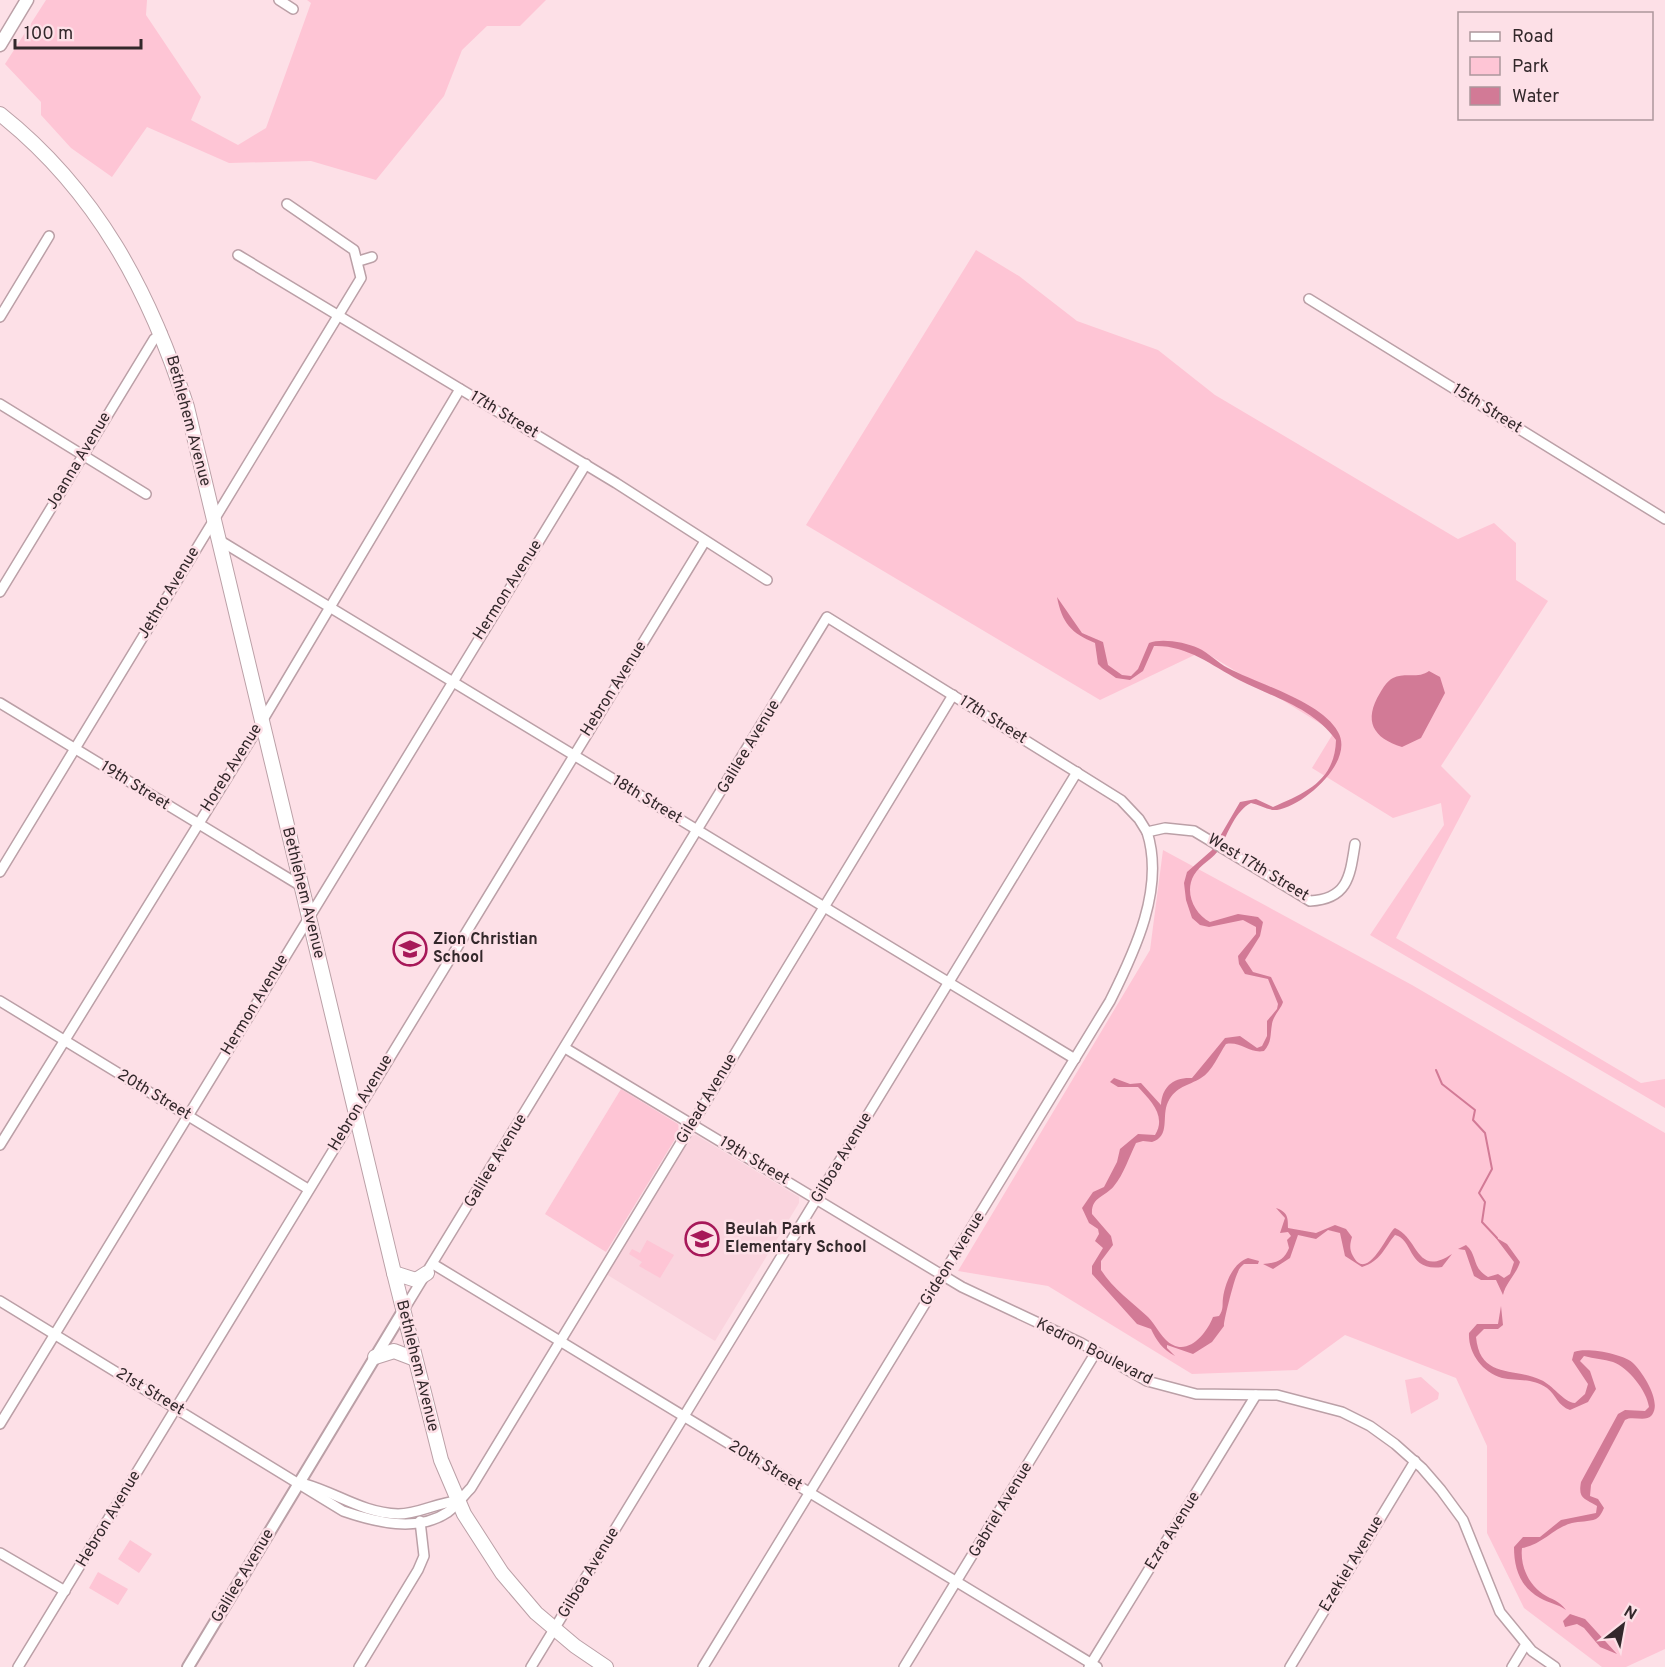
<svg xmlns="http://www.w3.org/2000/svg" width="1665" height="1667" font-family="Overpass,sans-serif">
	<style>
		.built { fill: #fad4de }
		.green { fill: #fec5d5 }
		.water { fill: #d27a96 }
		.lines { fill: none; stroke-linecap: round; stroke-linejoin: round }
		.stream { stroke: #d27a96; stroke-width: 2 }
		.minor-casing { stroke: #bba0a7; stroke-width: 12 }
		.tertiary-casing { stroke: #bba0a7; stroke-width: 14 }
		.secondary-casing { stroke: #bba0a7; stroke-width: 15 }
		.primary-casing { stroke: #bba0a7; stroke-width: 16 }
		.minor { stroke: #fff; stroke-width: 9 }
		.tertiary { stroke: #fff; stroke-width: 10 }
		.secondary { stroke: #fff; stroke-width: 12 }
		.primary { stroke: #fff; stroke-width: 14 }
		.labels { text-anchor: middle; dominant-baseline: central; stroke-width: 5; stroke-linejoin: round; paint-order: stroke }
		.street-label { font-size: 16px; fill: #33282b; stroke: #fde0e7 }
		.poi-label { font-size: 16px; font-weight: bold; fill: #33282b; stroke: #fde0e7; text-anchor: start }
	</style>
	<rect width="100%" height="100%" fill="#fde0e7"/>
	<path class="built" d="M 696,1135 L 799,1197 L 799,1203 L 715,1341 L 606,1274 L 690,1136 Z"/>
	<g class="green">
		<path d="M 46,0 L 147,0 L 146,15 L 201,97 L 191,120 L 238,145 L 266,128 L 311,3 L 307,0 L 546,0 L 520,26 L 487,26 L 462,50 L 444,96 L 376,180 L 311,161 L 229,163 L 147,127 L 112,177 L 71,148 L 41,115 L 41,102 L 5,64 Z"/>
		<path d="M 976,250 L 1019,276 L 1077,321 L 1158,350 L 1215,395 L 1458,539 L 1494,523 L 1516,543 L 1516,580 L 1548,601 L 1441,766 L 1471,796 L 1396,938 L 1641,1083 L 1665,1079 L 1665,1108 L 1370,935 L 1444,825 L 1441,803 L 1393,818 L 1312,768 L 1334,732 L 1203,651 L 1100,700 L 806,525 Z"/>
		<path d="M 1163,850 L 1412,985 L 1665,1133 L 1665,1649 L 1626,1667 L 1602,1667 L 1524,1608 L 1487,1533 L 1487,1446 L 1456,1378 L 1345,1335 L 1297,1370 L 1192,1374 L 1048,1286 L 958,1271 L 1150,950 Z"/>
		<path d="M 621,1089 L 678,1124 L 680,1131 L 606,1252 L 545,1214 Z"/>
		<path d="M 647,1240 L 674,1255 L 660,1278 L 639,1266 L 642,1262 L 629,1254 L 632,1249 L 640,1253 Z"/>
		<path d="M 1421,1377 L 1439,1393 L 1438,1399 L 1411,1414 L 1405,1380 Z"/>
		<path d="M 130,1540 L 152,1554 L 139,1573 L 118,1559 Z"/>
		<path d="M 98,1572 L 128,1589 L 118,1605 L 89,1588 Z"/>
	</g>
	<g class="water">
		<path d="M 1057,597 L 1082,633 L 1103,642 L 1108,665 L 1122,675 L 1131,676 L 1138,669 L 1149,643 C 1161,638 1185,642 1198,648 C 1209,653 1218,663 1228,668 C 1258,684 1322,702 1338,732 C 1355,761 1304,806 1277,810 C 1269,811 1260,805 1251,803 C 1236,810 1228,833 1220,848 C 1214,859 1200,864 1194,875 C 1184,892 1194,914 1210,922 L 1238,914 L 1258,917 L 1263,922 L 1260,936 L 1245,960 L 1253,972 L 1271,977 L 1283,1002 C 1281,1009 1273,1016 1272,1024 C 1270,1035 1272,1042 1264,1051 C 1250,1054 1241,1041 1226,1044 C 1219,1054 1212,1072 1201,1078 C 1188,1086 1176,1086 1168,1102 C 1161,1116 1171,1136 1152,1142 L 1143,1141 L 1136,1143 C 1129,1157 1124,1174 1114,1186 C 1105,1197 1091,1197 1092,1214 L 1111,1236 L 1113,1245 L 1101,1261 L 1101,1270 C 1113,1289 1132,1302 1148,1317 C 1155,1324 1158,1332 1165,1339 C 1185,1360 1206,1335 1213,1317 L 1219,1316 C 1224,1309 1222,1305 1223,1298 C 1225,1283 1233,1263 1248,1258 L 1259,1261 L 1258,1264 L 1244,1264 C 1242,1266 1239,1268 1238,1272 C 1235,1276 1223,1323 1224,1326 L 1212,1342 L 1193,1354 L 1167,1345 L 1167,1348 L 1175,1356 C 1163,1350 1156,1340 1151,1329 L 1137,1324 L 1092,1274 L 1092,1266 L 1103,1248 L 1095,1241 L 1099,1234 L 1098,1229 L 1089,1223 L 1082,1208 L 1093,1192 L 1104,1187 L 1117,1162 L 1120,1149 L 1138,1134 L 1155,1135 C 1167,1116 1150,1100 1138,1087 L 1118,1087 L 1110,1082 L 1114,1078 L 1130,1084 L 1141,1083 L 1161,1105 C 1162,1087 1173,1077 1192,1078 L 1225,1038 L 1240,1036 L 1257,1048 L 1262,1046 L 1267,1036 L 1267,1021 L 1277,1009 L 1278,1004 L 1268,979 L 1245,974 L 1239,964 L 1238,956 L 1256,934 L 1256,927 L 1243,920 L 1209,927 L 1200,925 L 1192,918 L 1186,900 L 1184,883 L 1187,872 L 1212,850 L 1240,802 L 1256,799 L 1273,807 C 1305,793 1335,781 1336,740 C 1312,707 1274,698 1239,680 C 1211,665 1187,645 1154,646 L 1143,671 L 1130,680 L 1116,678 L 1102,668 L 1098,664 L 1095,643 C 1071,633 1062,623 1057,597 Z"/>
		<path d="M 1429,671 L 1440,677 L 1445,693 L 1421,738 L 1402,747 C 1373,738 1363,721 1380,693 C 1383,688 1387,681 1393,678 C 1404,672 1419,679 1429,671 Z"/>
		<path d="M 1276,1208 C 1288,1212 1288,1218 1288,1228 L 1316,1233 L 1335,1225 L 1346,1229 L 1352,1237 C 1350,1244 1349,1249 1353,1256 C 1368,1284 1388,1231 1395,1228 C 1419,1238 1416,1278 1452,1254 L 1442,1267 C 1407,1272 1414,1239 1395,1235 C 1384,1248 1381,1261 1362,1267 L 1345,1256 L 1340,1233 L 1328,1230 L 1316,1239 L 1298,1235 L 1290,1258 L 1273,1269 L 1263,1264 C 1276,1263 1284,1261 1289,1248 L 1287,1240 L 1291,1236 L 1288,1232 L 1280,1233 L 1285,1218 Z"/>
		<path d="M 1495,1237 L 1507,1244 L 1520,1262 C 1516,1275 1506,1282 1503,1295 L 1496,1280 L 1481,1280 L 1474,1276 L 1465,1250 L 1458,1249 L 1466,1245 C 1478,1255 1471,1267 1488,1277 L 1498,1274 L 1504,1278 L 1510,1274 L 1514,1262 Z"/>
		<path d="M 1501,1306 L 1503,1325 L 1498,1329 L 1484,1329 L 1476,1337 C 1480,1379 1513,1367 1541,1380 C 1553,1385 1563,1402 1575,1403 L 1585,1394 L 1588,1384 L 1572,1360 L 1574,1352 C 1586,1347 1625,1354 1634,1364 C 1643,1373 1662,1402 1652,1415 C 1645,1423 1633,1415 1625,1420 L 1591,1485 L 1590,1496 L 1598,1499 L 1604,1508 C 1602,1512 1600,1517 1596,1519 C 1589,1522 1579,1521 1572,1523 C 1553,1528 1542,1545 1522,1548 C 1520,1565 1528,1584 1543,1594 C 1552,1600 1559,1600 1566,1610 C 1558,1604 1549,1603 1540,1598 C 1520,1587 1514,1568 1514,1547 L 1523,1537 L 1540,1537 L 1561,1520 L 1596,1513 L 1597,1506 C 1584,1498 1578,1499 1581,1482 L 1618,1414 L 1625,1410 L 1645,1411 L 1649,1407 C 1647,1391 1628,1367 1613,1362 C 1604,1359 1594,1359 1584,1356 L 1580,1361 L 1590,1371 L 1596,1389 L 1588,1402 L 1570,1410 C 1558,1406 1556,1395 1547,1388 C 1533,1378 1517,1381 1502,1378 C 1482,1372 1468,1353 1469,1333 L 1477,1324 L 1498,1324 Z"/>
		<path d="M 1570,1614 L 1585,1619 L 1617,1654 L 1600,1647 L 1584,1628 L 1577,1624 L 1565,1627 L 1563,1621 Z"/>
	</g>
	<g class="lines">
		<path class="stream" d="M 1436,1070 L 1442,1084 L 1475,1110 L 1473,1120 L 1485,1133 L 1492,1169 L 1479,1193 L 1485,1202 L 1482,1222 L 1497,1238"/>
		<defs>
			<g id="minor">
				<path d="M 279,0 L 293,9"/>
				<path d="M 238,255 L 616,483 L 767,580"/>
				<path d="M 359,261 L 372,257"/>
				<path d="M 1309,299 L 1665,519"/>
				<path d="M 0,317 L 49,236"/>
				<path d="M 0,404 L 146,494"/>
				<path d="M 219,540 L 1075,1059"/>
				<path d="M 0,592 L 154,339 L 162,333"/>
				<path d="M 0,703 L 301,886"/>
				<path d="M 0,872 L 361,278 L 354,250 L 287,204"/>
				<path d="M 0,1001 L 308,1189"/>
				<path d="M 565,1048 L 962,1287 L 1081,1343 L 1147,1381 L 1196,1394 L 1277,1395 L 1342,1412 L 1370,1426 L 1395,1444 L 1422,1468 L 1441,1490 L 1463,1520 L 1500,1612 L 1532,1651 L 1555,1667"/>
				<path d="M 0,1145 L 261,723 L 460,389"/>
				<path d="M 433,1264 L 1097,1667"/>
				<path d="M 0,1301 L 343,1511 C 375,1522 417,1533 448,1512 C 456,1506 464,1495 471,1488 L 953,695"/>
				<path d="M 403,1311 L 827,617 L 1121,800 L 1139,819 L 1147,832 L 1165,828 L 1194,831 L 1310,901 C 1348,899 1350,876 1355,844"/>
				<path d="M 0,1424 L 586,464"/>
				<path d="M 305,1484 C 337,1493 363,1513 398,1514 C 419,1514 438,1502 458,1501"/>
				<path d="M 0,1553 L 65,1591"/>
				<path d="M 18,1667 L 705,541"/>
				<path d="M 359,1667 L 418,1570 L 424,1556 L 420,1521"/>
				<path d="M 531,1667 L 1077,772"/>
				<path d="M 703,1667 L 1110,1001 C 1135,951 1165,888 1147,832"/>
				<path d="M 904,1667 L 1096,1352"/>
				<path d="M 1089,1667 L 1256,1395"/>
				<path d="M 1290,1667 L 1415,1461"/>
				<path d="M 1512,1667 L 1526,1644"/>
			</g>
			<path id="tertiary" d="M 188,1667 L 403,1311"/>
			<path id="secondary" d="M 0,45 L 27,0"/>
			<g id="primary">
				<path d="M 0,114 C 97,191 150,292 187,407 L 394,1273 L 441,1460 L 464,1514 L 502,1573 L 536,1613 L 575,1646 L 606,1667"/>
				<path d="M 394,1273 L 416,1280 L 427,1273"/>
				<path d="M 375,1357 L 394,1351 L 415,1359"/>
			</g>
		</defs>
		<use href="#minor" class="minor-casing"/>
		<use href="#tertiary" class="tertiary-casing"/>
		<use href="#secondary" class="secondary-casing"/>
		<use href="#primary" class="primary-casing"/>
		<use href="#minor" class="minor"/>
		<use href="#tertiary" class="tertiary"/>
		<use href="#secondary" class="secondary"/>
		<use href="#primary" class="primary"/>
	</g>
	<defs>
		<symbol id="school-ring" viewBox="-11 -11 22 22"><circle r="9.5" fill="#fde0e7" stroke="#a71859" stroke-width="1.5"/><path d="M0-5L7-2L0 1L-7-2ZM-4 1L0 2.5L4 1V4Q0 6-4 4Z" fill="#a71859"/></symbol>
	</defs>
	<g fill-rule="evenodd">
		<use href="#school-ring" x="391" y="930" width="38" height="38"/>
		<use href="#school-ring" x="683" y="1220" width="38" height="38"/>
	</g>
	<g class="labels">
		<g class="street-label">
			<text transform="translate(1487 409) rotate(32)">15th Street</text>
			<text transform="translate(504 415) rotate(31)">17th Street</text>
			<text transform="translate(188 421) rotate(75)">Bethlehem Avenue</text>
			<text transform="translate(79 461) rotate(-59)">Joanna Avenue</text>
			<text transform="translate(508 590) rotate(-58)">Hermon Avenue</text>
			<text transform="translate(169 593) rotate(-59)">Jethro Avenue</text>
			<text transform="translate(614 689) rotate(-58)">Hebron Avenue</text>
			<text transform="translate(993 720) rotate(32)">17th Street</text>
			<text transform="translate(749 747) rotate(-59)">Galilee Avenue</text>
			<text transform="translate(232 768) rotate(-58)">Horeb Avenue</text>
			<text transform="translate(135 786) rotate(32)">19th Street</text>
			<text transform="translate(647 800) rotate(31)">18th Street</text>
			<text transform="translate(1258 868) rotate(31)">West 17th Street</text>
			<text transform="translate(303 893) rotate(76)">Bethlehem Avenue</text>
			<text transform="translate(255 1005) rotate(-59)">Hermon Avenue</text>
			<text transform="translate(154 1095) rotate(31)">20th Street</text>
			<text transform="translate(707 1099) rotate(-59)">Gilead Avenue</text>
			<text transform="translate(361 1103) rotate(-59)">Hebron Avenue</text>
			<text transform="translate(842 1158) rotate(-59)">Gilboa Avenue</text>
			<text transform="translate(496 1161) rotate(-59)">Galilee Avenue</text>
			<text transform="translate(754 1161) rotate(31)">19th Street</text>
			<text transform="translate(953 1259) rotate(-58)">Gideon Avenue</text>
			<text transform="translate(1094 1352) rotate(27)">Kedron Boulevard</text>
			<text transform="translate(417 1366) rotate(76)">Bethlehem Avenue</text>
			<text transform="translate(150 1392) rotate(31)">21st Street</text>
			<text transform="translate(765 1466) rotate(31)">20th Street</text>
			<text transform="translate(1001 1510) rotate(-59)">Gabriel Avenue</text>
			<text transform="translate(109 1519) rotate(-59)">Hebron Avenue</text>
			<text transform="translate(1173 1531) rotate(-58)">Ezra Avenue</text>
			<text transform="translate(1352 1564) rotate(-59)">Ezekiel Avenue</text>
			<text transform="translate(589 1573) rotate(-59)">Gilboa Avenue</text>
			<text transform="translate(243 1576) rotate(-59)">Galilee Avenue</text>
		</g>
		<g class="poi-label">
			<text x="433" y="940">Zion Christian<tspan x="433" dy="18">School</tspan></text>
			<text x="725" y="1230">Beulah Park<tspan x="725" dy="18">Elementary School</tspan></text>
		</g>
	</g>
	<rect x="1458" y="12" width="195" height="108" fill="#fde0e7" stroke="#ac969c" stroke-width="1.5"/>
	<rect x="1470" y="32" width="30" height="9" fill="#ffffff" stroke="#ac969c" stroke-width="1.5"/>
	<text x="1512" y="42" font-size="18" fill="#33282b">Road</text>
	<rect x="1470" y="57" width="30" height="18" fill="#fec5d5" stroke="#ac969c" stroke-width="1.5"/>
	<text x="1512" y="72" font-size="18" fill="#33282b">Park</text>
	<rect x="1470" y="87" width="30" height="18" fill="#d27a96" stroke="#ac969c" stroke-width="1.5"/>
	<text x="1512" y="102" font-size="18" fill="#33282b">Water</text>
	<g transform="translate(1623 1625) rotate(31)" stroke="#fde0e7" stroke-width="4.5" paint-order="stroke">
	<path d="M0-4.5L10 22L0 15L-10 22Z" fill="#33282b"/>
	<text y="-9" font-size="16" font-weight="bold" text-anchor="middle" fill="#33282b">N</text>
	</g>
	<path d="M15 39v9h126v-9" fill="none" stroke="#33282b" stroke-width="3"/>
	<text x="24" y="39" font-size="18" fill="#33282b" stroke="#fde0e7" stroke-width="4.5" paint-order="stroke">100 m</text>
</svg>
